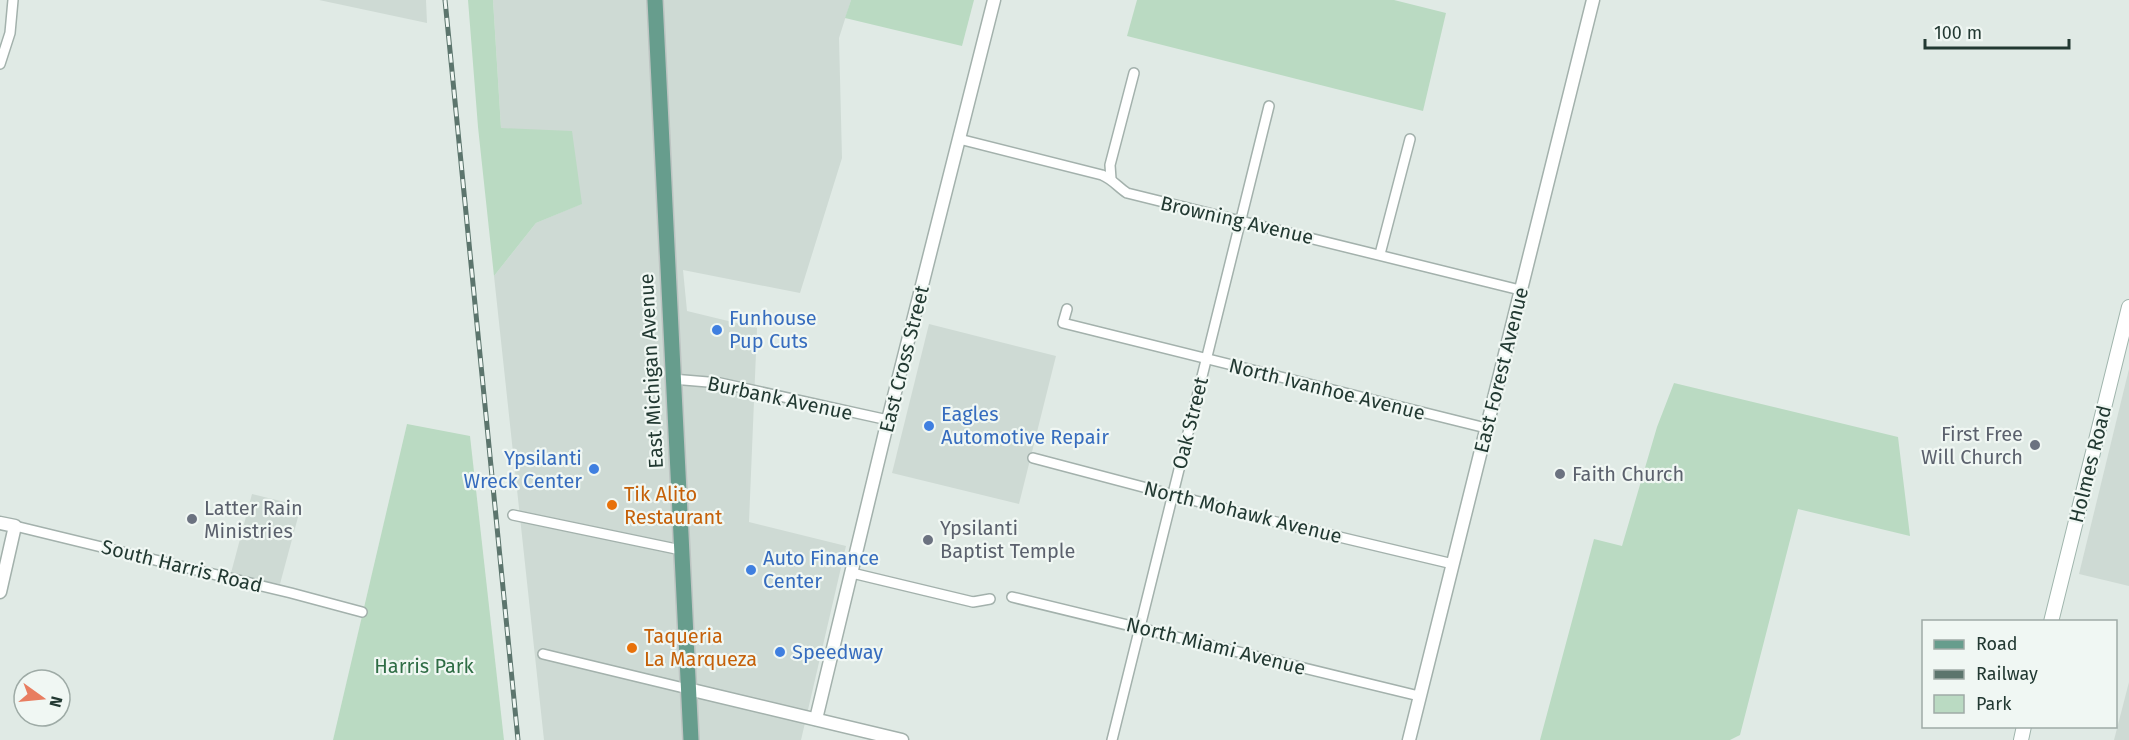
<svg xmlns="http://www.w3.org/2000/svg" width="2129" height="740" font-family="'Fira Sans',sans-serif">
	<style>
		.built { fill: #cedad4 }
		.green { fill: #badac2 }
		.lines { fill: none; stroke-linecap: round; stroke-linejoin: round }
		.minor-casing { stroke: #a3b1ac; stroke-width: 12 }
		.tertiary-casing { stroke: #a3b1ac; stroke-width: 15 }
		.secondary-casing { stroke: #a0b5ad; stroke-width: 16 }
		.primary-casing { stroke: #bdc4c2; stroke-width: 18 }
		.minor { stroke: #fff; stroke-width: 9 }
		.tertiary { stroke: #fff; stroke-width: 12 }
		.secondary { stroke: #fff; stroke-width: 14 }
		.primary { stroke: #679d8d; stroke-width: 15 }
		.rail-casing { stroke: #5c756d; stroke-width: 5 }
		.rail { stroke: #f0f7f3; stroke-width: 3; stroke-dasharray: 9; stroke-linecap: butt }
		.shop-dot { fill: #3f7fe0; stroke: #f0f7f3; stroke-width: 2 }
		.worship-dot { fill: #6b7280; stroke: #f0f7f3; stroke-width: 2 }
		.food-dot { fill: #e8710a; stroke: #f0f7f3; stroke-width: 2 }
		.labels { text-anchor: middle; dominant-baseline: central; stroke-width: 4.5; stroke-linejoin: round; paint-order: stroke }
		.street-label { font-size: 20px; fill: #223932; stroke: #f0f7f3 }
		.shop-label { font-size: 20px; fill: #366cbe; stroke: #f0f7f3; text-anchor: start }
		.worship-label { font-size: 20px; fill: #5b616d; stroke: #f0f7f3; text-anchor: start }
		.food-label { font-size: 20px; fill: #c56008; stroke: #f0f7f3; text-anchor: start }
		.park-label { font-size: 20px; fill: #2f6d45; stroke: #f0f7f3 }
	</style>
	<rect width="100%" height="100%" fill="#e0eae5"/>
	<g class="built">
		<path d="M 319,0 L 426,0 L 427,23 Z"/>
		<path d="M 493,0 L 851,0 L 839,38 L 842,158 L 800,293 L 683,270 L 687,311 L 757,328 L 749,522 L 846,546 L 801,740 L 544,740 L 494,276 L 536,223 L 581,204 L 501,128 Z"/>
		<path d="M 929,324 L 1056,356 L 1019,504 L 892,473 Z"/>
		<path d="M 2129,369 L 2129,586 L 2079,574 Z"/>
		<path d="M 252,494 L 301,506 L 280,584 L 231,573 Z"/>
		<path d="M 2129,682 L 2129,740 L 2114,740 Z"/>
	</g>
	<g class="green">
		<path d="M 468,0 L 493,0 L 501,128 L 572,131 L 582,204 L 536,223 L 494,276 L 478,127 Z"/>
		<path d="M 851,0 L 974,0 L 962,46 L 845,18 Z"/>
		<path d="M 1137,0 L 1394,0 L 1446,13 L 1423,111 L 1127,36 Z"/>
		<path d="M 1674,383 L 1898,437 L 1910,536 L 1798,509 L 1740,735 L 1730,740 L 1540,740 L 1594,539 L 1622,546 L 1657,427 Z"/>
		<path d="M 407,424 L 470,436 L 504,740 L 333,740 Z"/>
	</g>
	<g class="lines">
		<defs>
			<g id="minor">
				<path d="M 0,64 L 10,33 L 13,0"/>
				<path d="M 959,139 L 1102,175 C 1112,179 1118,187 1127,193 L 1520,290"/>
				<path d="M 1111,179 L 1110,165 L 1134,73"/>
				<path d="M 1380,254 L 1410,139"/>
				<path d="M 1067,309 L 1063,323 L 1486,428"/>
				<path d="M 672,379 L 720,383 L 888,420"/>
				<path d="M 1033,458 L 1272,521 L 1453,564"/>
				<path d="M 513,515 L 681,550"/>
				<path d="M 15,526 L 291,593 L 362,612"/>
				<path d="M 852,573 L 973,602 L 990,599"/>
				<path d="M 1012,597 L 1419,696"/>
				<path d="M 543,654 L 688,689"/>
				<path d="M 1112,740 L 1269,106"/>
			</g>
			<g id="tertiary">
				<path d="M 0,523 L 15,526 L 0,592"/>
				<path d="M 688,689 L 902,740"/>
				<path d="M 816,719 L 888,420 L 994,0"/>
				<path d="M 1409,740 L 1593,0"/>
			</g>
			<g id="secondary">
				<path d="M 2051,622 L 2129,307"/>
				<path d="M 2021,740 L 2024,726"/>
			</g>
			<path id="primary" d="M 655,0 L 691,740"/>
		</defs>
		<use href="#minor" class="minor-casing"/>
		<use href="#tertiary" class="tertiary-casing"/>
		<use href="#secondary" class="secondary-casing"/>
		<use href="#primary" class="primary-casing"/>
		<use href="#minor" class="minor"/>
		<use href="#tertiary" class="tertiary"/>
		<use href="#secondary" class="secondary"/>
		<use href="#primary" class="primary"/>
		<defs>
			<path id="rail" d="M 445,0 L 518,740"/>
		</defs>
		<use href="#rail" class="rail-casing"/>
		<use href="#rail" class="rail"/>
	</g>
	<g class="shop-dot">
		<circle cx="717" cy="330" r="6"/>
		<circle cx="929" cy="426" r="6"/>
		<circle cx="594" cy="469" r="6"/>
		<circle cx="751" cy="570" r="6"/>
		<circle cx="780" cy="652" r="6"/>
	</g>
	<g class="worship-dot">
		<circle cx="2035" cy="445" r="6"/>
		<circle cx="1560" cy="474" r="6"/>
		<circle cx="192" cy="519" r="6"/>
		<circle cx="928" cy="540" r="6"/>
	</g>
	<g class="food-dot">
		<circle cx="612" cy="505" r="6"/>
		<circle cx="632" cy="648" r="6"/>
	</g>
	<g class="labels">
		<g class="street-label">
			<text transform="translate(1237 220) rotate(13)">Browning Avenue</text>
			<text transform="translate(904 359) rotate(-76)">East Cross Street</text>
			<text transform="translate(1501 370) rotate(-76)">East Forest Avenue</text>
			<text transform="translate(651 371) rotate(-93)">East Michigan Avenue</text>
			<text transform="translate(1327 389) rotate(14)">North Ivanhoe Avenue</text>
			<text transform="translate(780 398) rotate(12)">Burbank Avenue</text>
			<text transform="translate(1190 423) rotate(-76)">Oak Street</text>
			<text transform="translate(2090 464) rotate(-76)">Holmes Road</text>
			<text transform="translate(1243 512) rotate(14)">North Mohawk Avenue</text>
			<text transform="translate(182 566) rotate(14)">South Harris Road</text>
			<text transform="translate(1216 646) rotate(14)">North Miami Avenue</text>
		</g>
		<g class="shop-label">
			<text x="729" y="318">Funhouse<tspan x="729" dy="23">Pup Cuts</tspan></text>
			<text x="941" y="414">Eagles<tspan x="941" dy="23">Automotive Repair</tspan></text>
			<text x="582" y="458" text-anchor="end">Ypsilanti<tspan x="582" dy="23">Wreck Center</tspan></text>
			<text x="763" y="558">Auto Finance<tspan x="763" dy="23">Center</tspan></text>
			<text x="792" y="652">Speedway</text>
		</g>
		<g class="worship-label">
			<text x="2023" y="434" text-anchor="end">First Free<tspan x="2023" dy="23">Will Church</tspan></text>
			<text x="1572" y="474">Faith Church</text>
			<text x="204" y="508">Latter Rain<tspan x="204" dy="23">Ministries</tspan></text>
			<text x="940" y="528">Ypsilanti<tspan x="940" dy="23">Baptist Temple</tspan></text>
		</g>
		<g class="food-label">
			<text x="624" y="494">Tik Alito<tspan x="624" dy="23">Restaurant</tspan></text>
			<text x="644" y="636">Taqueria<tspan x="644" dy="23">La Marqueza</tspan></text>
		</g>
		<g class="park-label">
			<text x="424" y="666">Harris Park</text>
		</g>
	</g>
	<rect x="1922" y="620" width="195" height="108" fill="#f0f7f3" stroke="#9eaba6" stroke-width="1.5"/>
	<rect x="1934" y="640" width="30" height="9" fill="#679d8d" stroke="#9eaba6" stroke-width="1.5"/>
	<text x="1976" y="650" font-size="18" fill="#223932">Road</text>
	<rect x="1934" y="670" width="30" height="9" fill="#5c756d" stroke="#9eaba6" stroke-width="1.5"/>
	<text x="1976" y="680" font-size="18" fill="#223932">Railway</text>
	<rect x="1934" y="695" width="30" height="18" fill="#badac2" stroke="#9eaba6" stroke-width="1.5"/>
	<text x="1976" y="710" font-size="18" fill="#223932">Park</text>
	<g transform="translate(42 698) rotate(105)"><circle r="28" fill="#f0f7f3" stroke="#9eaba6" stroke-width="1.5"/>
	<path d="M0-4.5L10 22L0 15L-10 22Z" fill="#e87d60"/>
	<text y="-9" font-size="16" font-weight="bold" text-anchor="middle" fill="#223932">N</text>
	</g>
	<path d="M1925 39v9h144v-9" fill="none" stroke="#223932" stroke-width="3"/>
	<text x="1934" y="39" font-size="18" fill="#223932" stroke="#f0f7f3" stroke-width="4.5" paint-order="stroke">100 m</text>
</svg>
